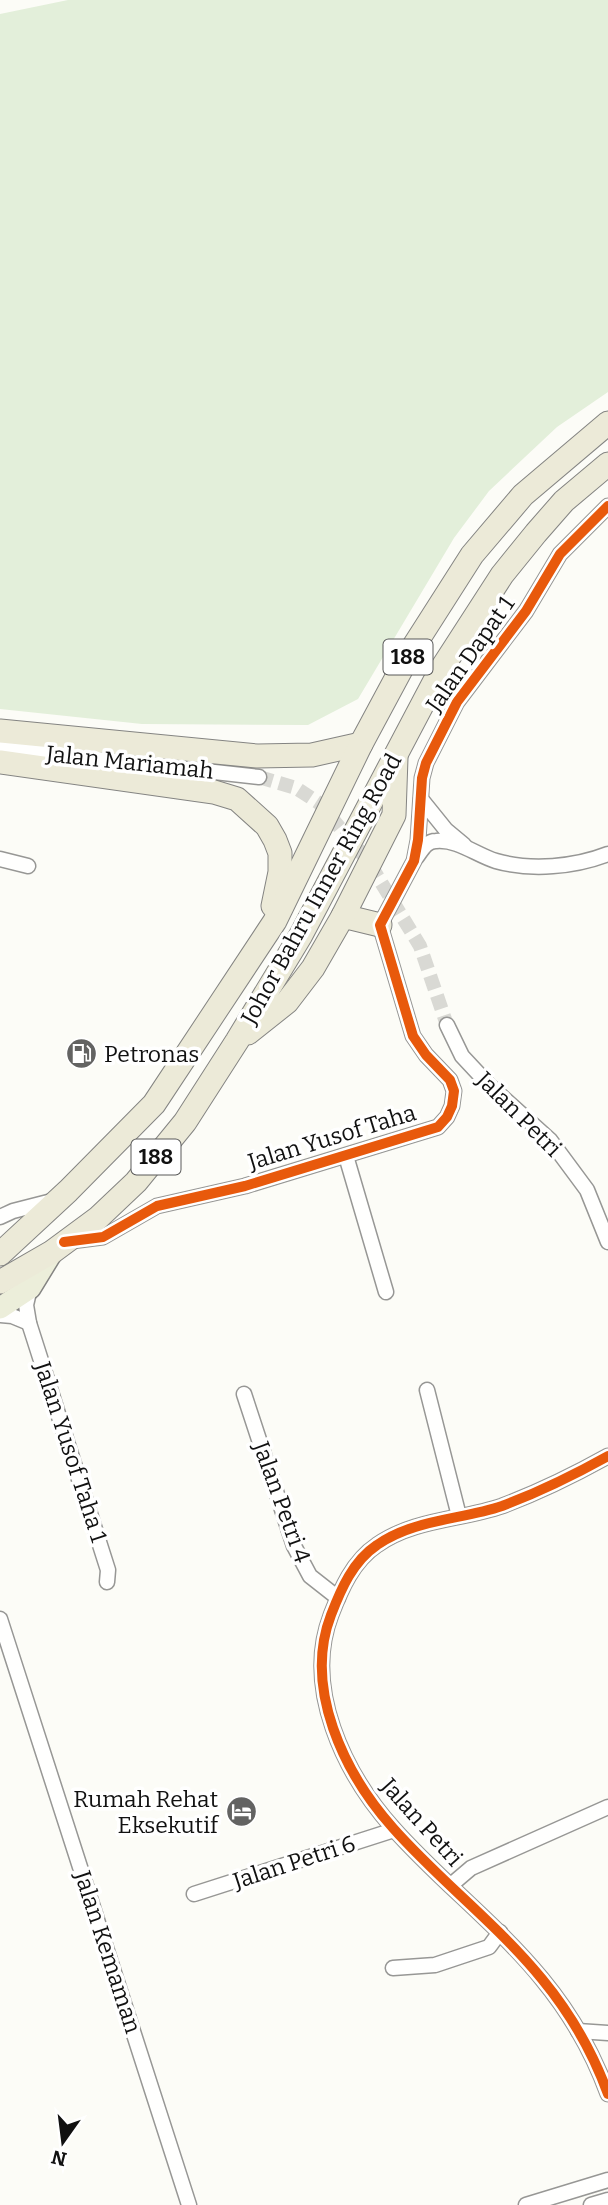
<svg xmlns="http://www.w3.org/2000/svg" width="608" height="2205" font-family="Bitter,serif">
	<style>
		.cemetery { fill: #e3efda }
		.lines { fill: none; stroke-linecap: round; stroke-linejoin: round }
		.minor-tunnel { stroke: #d9d9d4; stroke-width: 14; stroke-dasharray: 14 7; stroke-linecap: butt }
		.minor-casing { stroke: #979795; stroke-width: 17 }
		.primary-casing { stroke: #848482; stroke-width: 24 }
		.trunk-casing { stroke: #848482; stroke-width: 25 }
		.minor { stroke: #fffffe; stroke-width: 14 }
		.primary { stroke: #eceeda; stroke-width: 21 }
		.trunk { stroke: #ecead8; stroke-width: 23 }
		.cycleway-casing { stroke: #fff; stroke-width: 15 }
		.cycleway { stroke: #e8590c; stroke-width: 10 }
		.labels { text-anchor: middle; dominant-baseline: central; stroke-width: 7; stroke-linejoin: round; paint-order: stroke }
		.shield { fill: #fff; stroke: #585858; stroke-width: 2 }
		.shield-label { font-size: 21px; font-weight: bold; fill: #111 }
		.street-label { font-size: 23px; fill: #111; stroke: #fff }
		.poi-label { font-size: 23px; fill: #111; stroke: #fff; text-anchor: start }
	</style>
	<rect width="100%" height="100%" fill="#fcfcf7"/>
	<path class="cemetery" d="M 68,0 L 608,0 L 608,392 L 557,427 L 489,491 L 454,538 L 358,699 L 308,725 L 142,724 L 0,709 L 0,14 Z"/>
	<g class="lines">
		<path class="minor-tunnel" d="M 259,777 L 296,788 L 319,803 L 368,861 L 420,946 L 447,1025"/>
		<defs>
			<g id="minor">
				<path d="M 0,748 L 259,777"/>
				<path d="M 421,799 L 446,830 L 464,845"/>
				<path d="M 416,858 C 422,850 426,841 436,841 C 458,839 476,855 496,861 C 531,871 575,867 608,854"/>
				<path d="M 0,859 L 28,866"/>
				<path d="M 447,1025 L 462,1056 L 490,1086 L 550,1140 L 587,1190 L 608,1242"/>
				<path d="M 346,1156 L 386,1292"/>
				<path d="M 0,1217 L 13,1211 L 52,1201"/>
				<path d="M 72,1241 L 103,1237 L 157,1206 L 245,1186 L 438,1127 L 447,1117 L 452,1106 L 454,1091 L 450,1080 L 426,1055 L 413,1036 L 380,925 L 414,861 L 418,840 L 422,778 L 426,763 L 457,702 L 526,611 L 560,554 L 608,506"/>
				<path d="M 30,1288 L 26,1305 L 29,1323 L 108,1570 L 107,1582"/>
				<path d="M 0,1315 L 12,1316 L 29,1323"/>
				<path d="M 427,1390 L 459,1516"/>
				<path d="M 244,1394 L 294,1546 L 310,1576 L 338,1598"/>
				<path d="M 608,1456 C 574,1475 539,1492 502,1506 C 461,1520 414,1519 377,1545 C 353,1561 341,1589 331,1615 C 303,1688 344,1773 393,1828 C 440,1881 497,1924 542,1979 C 570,2013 593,2053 608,2094"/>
				<path d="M 0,1619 L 189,2205"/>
				<path d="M 451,1885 L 471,1868 L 608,1807"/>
				<path d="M 194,1894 L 394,1830"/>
				<path d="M 393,1968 L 435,1965 L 489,1947 L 500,1932"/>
				<path d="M 578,2031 L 608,2033"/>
				<path d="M 526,2205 L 608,2180"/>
				<path d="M 591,2205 L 608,2200"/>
			</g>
			<path id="primary" d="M 0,1308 L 30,1288 L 52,1252"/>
			<g id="trunk">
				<path d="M 0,731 L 257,756 L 312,755 L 361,744"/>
				<path d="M 0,762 L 214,792 L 237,799 L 267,826 L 275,840 L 280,853 L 280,872 L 273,906"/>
				<path d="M 343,916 L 380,925"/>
				<path d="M 248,1033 L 287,1002 L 313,968 L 343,916 L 394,815 L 396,758"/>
				<path d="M 0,1254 L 68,1191 L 154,1104 L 275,921 L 361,744 L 412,649 L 472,555 L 523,495 L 608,423"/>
				<path d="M 0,1282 L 52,1252 L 98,1218 L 136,1182 L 185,1122 L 237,1041 L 301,935 L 440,671 L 502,575 L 536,533 L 564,501 L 608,464"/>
			</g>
		</defs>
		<use href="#minor" class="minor-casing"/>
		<use href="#primary" class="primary-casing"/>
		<use href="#trunk" class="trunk-casing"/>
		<use href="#minor" class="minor"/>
		<use href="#primary" class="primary"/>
		<use href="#trunk" class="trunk"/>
		<defs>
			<g id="cycleway">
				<path d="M 64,1242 L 103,1237 L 157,1206 L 245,1186 L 438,1127 L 447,1117 L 452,1106 L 454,1091 L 450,1080 L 426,1055 L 413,1036 L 380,925 L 414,861 L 418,840 L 422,778 L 426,763 L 457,702 L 526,611 L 560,554 L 608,506"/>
				<path d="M 608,1456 C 574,1475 539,1492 502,1506 C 461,1520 414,1519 377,1545 C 353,1561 341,1589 331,1615 C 303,1688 344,1773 393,1828 C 440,1881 497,1924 542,1979 C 570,2013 593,2053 608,2094"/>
			</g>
		</defs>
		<use href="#cycleway" class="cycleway-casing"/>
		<use href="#cycleway" class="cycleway"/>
	</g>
	<defs>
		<symbol id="fuel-disc" viewBox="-11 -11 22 22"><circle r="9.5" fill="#636362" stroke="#fff"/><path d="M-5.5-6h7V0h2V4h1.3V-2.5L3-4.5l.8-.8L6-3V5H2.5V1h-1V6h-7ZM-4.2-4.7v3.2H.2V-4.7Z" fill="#fff"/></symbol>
		<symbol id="hotel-disc" viewBox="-11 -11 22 22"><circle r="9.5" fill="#636362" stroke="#fff"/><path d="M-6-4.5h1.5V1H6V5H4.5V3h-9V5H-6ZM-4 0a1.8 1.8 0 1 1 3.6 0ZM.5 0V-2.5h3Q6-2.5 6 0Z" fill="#fff"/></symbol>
	</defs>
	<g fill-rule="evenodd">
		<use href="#fuel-disc" x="64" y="1036" width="35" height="35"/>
		<use href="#hotel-disc" x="224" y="1794" width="35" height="35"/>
	</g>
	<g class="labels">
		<g class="shield">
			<rect x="383.5" y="639.5" width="49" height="35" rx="5"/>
			<rect x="131.5" y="1139.5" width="49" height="35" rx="5"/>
		</g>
		<g class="shield-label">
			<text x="408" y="657">188</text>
			<text x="156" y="1157">188</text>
		</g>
		<g class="street-label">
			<text transform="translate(470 654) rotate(-55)">Jalan Dapat 1</text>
			<text transform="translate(130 762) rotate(6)">Jalan Mariamah</text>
			<text transform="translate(321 889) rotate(-61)">Johor Bahru Inner Ring Road</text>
			<text transform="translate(519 1114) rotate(45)">Jalan Petri</text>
			<text transform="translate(332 1137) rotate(-17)">Jalan Yusof Taha</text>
			<text transform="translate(71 1452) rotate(72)">Jalan Yusof Taha 1</text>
			<text transform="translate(282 1502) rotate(70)">Jalan Petri 4</text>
			<text transform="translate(422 1822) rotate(48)">Jalan Petri</text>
			<text transform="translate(294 1862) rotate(-18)">Jalan Petri 6</text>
			<text transform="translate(108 1952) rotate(72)">Jalan Kemaman</text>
		</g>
		<g class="poi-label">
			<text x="104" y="1054">Petronas</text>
			<text x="218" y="1799" text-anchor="end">Rumah Rehat<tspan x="218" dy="26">Eksekutif</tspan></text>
		</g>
	</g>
	<g transform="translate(63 2142) rotate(194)" stroke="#ffffff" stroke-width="5" paint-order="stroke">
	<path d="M0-5L12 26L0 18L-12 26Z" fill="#111111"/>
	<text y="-10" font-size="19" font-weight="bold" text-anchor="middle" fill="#111111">N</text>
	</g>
</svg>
